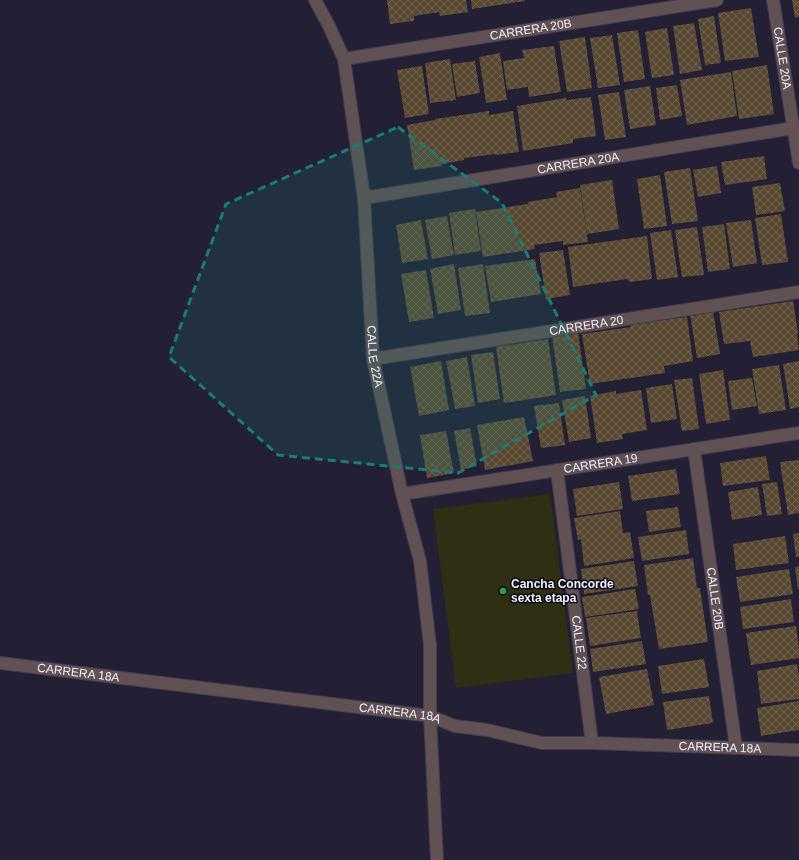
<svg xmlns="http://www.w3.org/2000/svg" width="799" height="860" font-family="Helvetica,sans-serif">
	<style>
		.grass { fill: #2f3013 }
		.building { fill: url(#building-cross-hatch) }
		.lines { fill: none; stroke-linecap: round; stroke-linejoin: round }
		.service-casing { stroke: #403c51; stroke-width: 14 }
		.minor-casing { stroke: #403c51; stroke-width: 14 }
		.service { stroke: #625153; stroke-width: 12 }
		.minor { stroke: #625153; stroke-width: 12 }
		.marked { fill: #1a7c75; fill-opacity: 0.2; stroke: #1a7c75; stroke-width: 3; stroke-dasharray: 8 5; stroke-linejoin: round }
		.leisure-dot { fill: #2e9e5b; stroke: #0c0b14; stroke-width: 1.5 }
		.labels { text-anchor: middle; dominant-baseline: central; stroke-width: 3; stroke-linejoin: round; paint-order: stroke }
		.street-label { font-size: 12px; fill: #f2f1fe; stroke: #0c0b14 }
		.poi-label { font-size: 12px; font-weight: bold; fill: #f2f1fe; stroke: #0c0b14; text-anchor: start }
	</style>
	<defs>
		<pattern id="building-cross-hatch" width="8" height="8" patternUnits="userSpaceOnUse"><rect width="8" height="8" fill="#594831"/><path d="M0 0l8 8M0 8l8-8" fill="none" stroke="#716350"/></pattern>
	</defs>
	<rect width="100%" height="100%" fill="#231f35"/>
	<path class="grass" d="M 550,494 L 573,673 L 456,688 L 433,509 Z"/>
	<g class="building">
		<path d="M 387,0 L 466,0 L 468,12 L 440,16 L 439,12 L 414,16 L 414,21 L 390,24 Z"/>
		<path d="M 471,0 L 525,0 L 525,1 L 472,9 Z"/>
		<path d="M 792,0 L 799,0 L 799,17 L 795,18 Z"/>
		<path d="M 751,8 L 759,57 L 725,61 L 718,13 Z"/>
		<path d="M 714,16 L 721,63 L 705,65 L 698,19 Z"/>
		<path d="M 694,23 L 702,70 L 680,74 L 673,26 Z"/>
		<path d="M 667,28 L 674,75 L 652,78 L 645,32 Z"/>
		<path d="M 638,30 L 645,79 L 624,82 L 617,33 Z"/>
		<path d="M 612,35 L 620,85 L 598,88 L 590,38 Z"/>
		<path d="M 585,37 L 592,88 L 567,92 L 559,41 Z"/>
		<path d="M 554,46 L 561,92 L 529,97 L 528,87 L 507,90 L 503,61 L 524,58 L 522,50 Z"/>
		<path d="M 500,53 L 507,100 L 486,103 L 479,57 Z"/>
		<path d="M 450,59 L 456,100 L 430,103 L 425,63 Z"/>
		<path d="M 475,61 L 480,93 L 457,97 L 452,64 Z"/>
		<path d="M 767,65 L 774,114 L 739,119 L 732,71 Z"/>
		<path d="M 422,66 L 429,114 L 405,118 L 397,70 Z"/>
		<path d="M 731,72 L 737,116 L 687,125 L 680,80 Z"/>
		<path d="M 677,85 L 682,116 L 660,120 L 656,88 Z"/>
		<path d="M 650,86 L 656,125 L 630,129 L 624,90 Z"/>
		<path d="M 619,92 L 626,137 L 605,140 L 598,95 Z"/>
		<path d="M 591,97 L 596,136 L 573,139 L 573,143 L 523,151 L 517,106 L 566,98 L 567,100 Z"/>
		<path d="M 489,111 L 489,115 L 513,111 L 519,152 L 495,155 L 495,154 L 464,158 L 464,160 L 442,164 L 442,166 L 414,170 L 407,125 L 435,120 L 435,119 Z"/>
		<path d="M 764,156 L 767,179 L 725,185 L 721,162 Z"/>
		<path d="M 717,166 L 721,193 L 698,197 L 693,170 Z"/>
		<path d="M 690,168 L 698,221 L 672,224 L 664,172 Z"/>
		<path d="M 660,175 L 667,226 L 644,229 L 637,179 Z"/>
		<path d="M 612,180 L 619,229 L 587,234 L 580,185 Z"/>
		<path d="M 780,183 L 785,211 L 756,215 L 752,187 Z"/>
		<path d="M 580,188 L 588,242 L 563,245 L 563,241 L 534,245 L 535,249 L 483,257 L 476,212 L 528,204 L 528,202 L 557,197 L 556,192 Z"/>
		<path d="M 475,209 L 481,251 L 455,255 L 449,213 Z"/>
		<path d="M 781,214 L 788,262 L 762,265 L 755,218 Z"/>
		<path d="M 447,216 L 454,255 L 432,259 L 425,220 Z"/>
		<path d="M 421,220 L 428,259 L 402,263 L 396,225 Z"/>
		<path d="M 751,220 L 757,263 L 733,267 L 726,223 Z"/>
		<path d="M 724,224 L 730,269 L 708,272 L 702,227 Z"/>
		<path d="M 697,227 L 704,275 L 682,277 L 675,230 Z"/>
		<path d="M 671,230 L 678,277 L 657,280 L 650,233 Z"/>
		<path d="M 647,236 L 652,279 L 630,282 L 627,279 L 573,287 L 568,247 Z"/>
		<path d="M 563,250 L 570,295 L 546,299 L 539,253 Z"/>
		<path d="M 535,259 L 541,294 L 491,302 L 485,266 Z"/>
		<path d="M 454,264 L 461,310 L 438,314 L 430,269 Z"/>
		<path d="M 483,264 L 490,313 L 465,316 L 458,268 Z"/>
		<path d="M 426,270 L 434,318 L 409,322 L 401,274 Z"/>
		<path d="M 793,301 L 798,333 L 797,334 L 799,350 L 753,357 L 750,341 L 724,344 L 719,312 Z"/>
		<path d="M 713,311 L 720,354 L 697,358 L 690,314 Z"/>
		<path d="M 687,317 L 693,361 L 664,366 L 665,373 L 590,384 L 582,334 L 631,327 L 630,324 Z"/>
		<path d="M 578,332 L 586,389 L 560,392 L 552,336 Z"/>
		<path d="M 548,339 L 556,395 L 504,403 L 496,347 Z"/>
		<path d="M 493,352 L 500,399 L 478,403 L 471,355 Z"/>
		<path d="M 467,357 L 475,406 L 455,409 L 446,361 Z"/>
		<path d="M 441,361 L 449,410 L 419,416 L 410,367 Z"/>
		<path d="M 799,361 L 799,407 L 790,409 L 783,364 Z"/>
		<path d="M 779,365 L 786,410 L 759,414 L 752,369 Z"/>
		<path d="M 723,370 L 730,420 L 706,424 L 699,374 Z"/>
		<path d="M 692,378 L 699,429 L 682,431 L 674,380 Z"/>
		<path d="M 752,378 L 757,406 L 732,410 L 728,381 Z"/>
		<path d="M 672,384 L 677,419 L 651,423 L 646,388 Z"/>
		<path d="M 641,390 L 647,430 L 622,434 L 623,439 L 597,443 L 590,396 L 616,391 L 616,394 Z"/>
		<path d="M 585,396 L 591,438 L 569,442 L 562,400 Z"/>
		<path d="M 559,403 L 565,445 L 541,448 L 534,406 Z"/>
		<path d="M 524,417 L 533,461 L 485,470 L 477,425 Z"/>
		<path d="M 470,428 L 477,466 L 461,470 L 454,431 Z"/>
		<path d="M 446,431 L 454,473 L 427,478 L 420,435 Z"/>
		<path d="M 766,456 L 770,480 L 723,486 L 720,463 Z"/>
		<path d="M 799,460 L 799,513 L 788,515 L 780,462 Z"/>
		<path d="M 676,469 L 680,494 L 632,501 L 628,476 Z"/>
		<path d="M 619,482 L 623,509 L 577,516 L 573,489 Z"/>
		<path d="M 777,482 L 782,514 L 767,516 L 762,484 Z"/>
		<path d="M 758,487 L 762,515 L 732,520 L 728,492 Z"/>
		<path d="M 678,507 L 681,527 L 649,532 L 646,511 Z"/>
		<path d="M 620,511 L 623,533 L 630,532 L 634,558 L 584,566 L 581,539 L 578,540 L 574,518 Z"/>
		<path d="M 686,530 L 689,554 L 642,561 L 638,537 Z"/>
		<path d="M 799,533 L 799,557 L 796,557 L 793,534 Z"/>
		<path d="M 785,536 L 789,563 L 736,570 L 733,544 Z"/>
		<path d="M 693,558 L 697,588 L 700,588 L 708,642 L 659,649 L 650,595 L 648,595 L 644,565 Z"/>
		<path d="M 634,561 L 638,586 L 584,594 L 581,569 Z"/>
		<path d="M 799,566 L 799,590 L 798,590 L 795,567 Z"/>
		<path d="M 789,569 L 793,594 L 740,602 L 736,577 Z"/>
		<path d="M 635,589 L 639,609 L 585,617 L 582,597 Z"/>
		<path d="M 791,599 L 794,622 L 743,629 L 740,607 Z"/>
		<path d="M 637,611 L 641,638 L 590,646 L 586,618 Z"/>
		<path d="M 796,626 L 799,648 L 799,658 L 751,665 L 746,633 Z"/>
		<path d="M 642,641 L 646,664 L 593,672 L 590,649 Z"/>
		<path d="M 704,659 L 709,687 L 662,694 L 658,666 Z"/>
		<path d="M 797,664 L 799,678 L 799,699 L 761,704 L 757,671 Z"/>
		<path d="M 647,669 L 654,705 L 606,714 L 599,677 Z"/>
		<path d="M 709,696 L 713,723 L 667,730 L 663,702 Z"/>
		<path d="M 799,701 L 799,730 L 761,736 L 757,708 Z"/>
	</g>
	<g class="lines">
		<defs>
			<g id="service">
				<path id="s1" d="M 344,59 L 717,0"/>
				<path id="s2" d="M 364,198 L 793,128"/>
				<path id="s3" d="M 373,359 L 799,292"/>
				<path id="s4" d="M 694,449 L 736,748"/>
				<path id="s5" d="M 557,470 L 592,743"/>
				<path id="s6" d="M 402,494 L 799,433"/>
			</g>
			<g id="minor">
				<path id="s7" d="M 315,0 L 329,26 L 344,59 L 364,198 L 373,359 L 402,494 L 420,561 L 430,645 L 430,716 L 437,860"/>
				<path id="s8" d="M 773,0 L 799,163"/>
				<path id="s9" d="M 0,663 L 430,716 L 455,726 L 487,730 L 542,743 L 592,743 L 799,750"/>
			</g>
		</defs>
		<use href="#service" class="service-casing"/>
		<use href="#minor" class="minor-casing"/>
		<use href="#service" class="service"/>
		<use href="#minor" class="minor"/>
	</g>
	<path class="marked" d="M 398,127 L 502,203 L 596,395 L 458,473 L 278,455 L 169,357 L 226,204 Z"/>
	<circle class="leisure-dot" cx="503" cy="591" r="4"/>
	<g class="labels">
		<g class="street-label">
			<text stroke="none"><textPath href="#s1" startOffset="189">CARRERA 20B</textPath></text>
			<text stroke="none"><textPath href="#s8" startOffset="59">CALLE 20A</textPath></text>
			<text stroke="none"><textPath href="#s2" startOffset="217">CARRERA 20A</textPath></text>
			<text stroke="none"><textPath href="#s3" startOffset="216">CARRERA 20</textPath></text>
			<text stroke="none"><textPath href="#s7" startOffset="365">CALLE 22A</textPath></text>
			<text stroke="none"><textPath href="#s6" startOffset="201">CARRERA 19</textPath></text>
			<text stroke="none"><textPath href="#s4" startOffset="151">CALLE 20B</textPath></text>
			<text stroke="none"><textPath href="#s5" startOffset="174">CALLE 22</textPath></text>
			<text stroke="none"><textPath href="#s9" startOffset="79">CARRERA 18A</textPath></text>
			<text stroke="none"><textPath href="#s9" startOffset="403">CARRERA 18A</textPath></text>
			<text stroke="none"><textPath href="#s9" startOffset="727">CARRERA 18A</textPath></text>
		</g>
		<g class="poi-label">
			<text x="511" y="584">Cancha Concorde<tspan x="511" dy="14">sexta etapa</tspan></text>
		</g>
	</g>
</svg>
